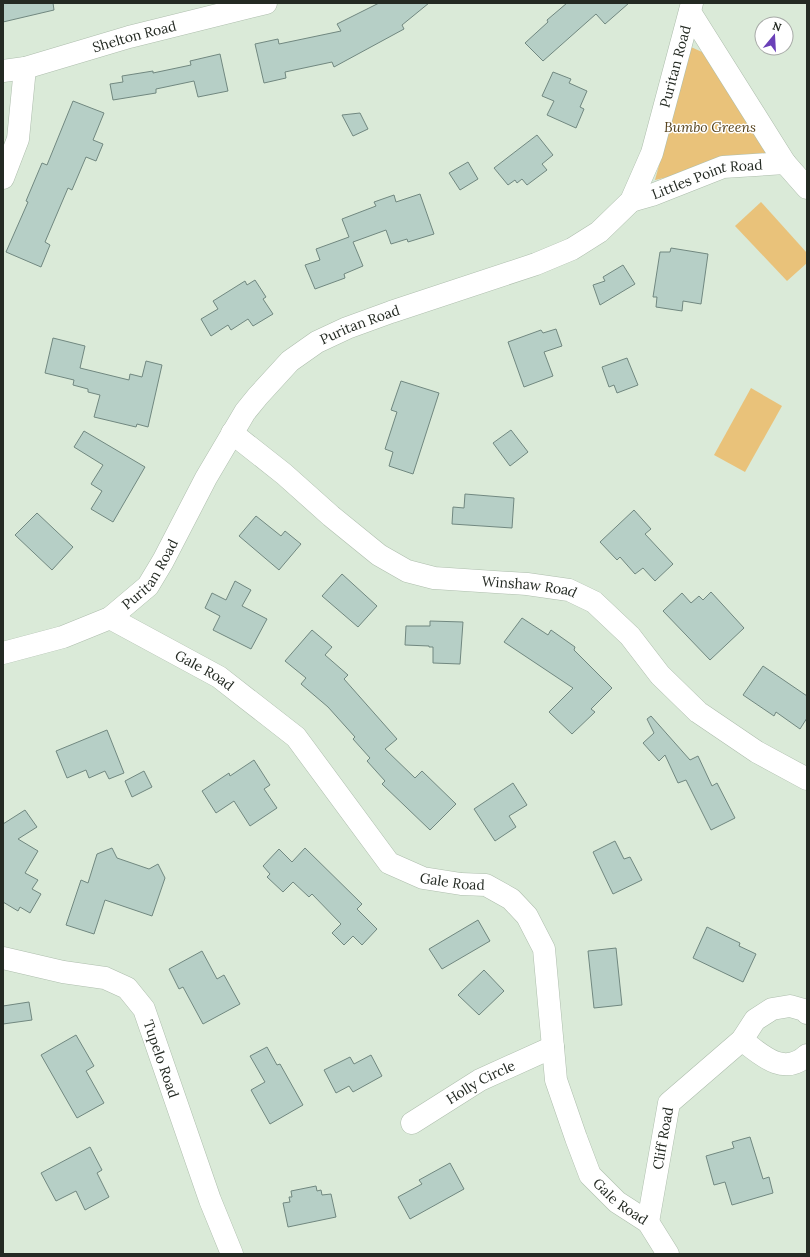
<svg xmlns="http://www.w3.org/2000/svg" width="810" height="1257" font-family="Lora,serif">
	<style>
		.green { fill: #e9c27a }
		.building { fill: #b6cfc6; stroke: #718880 }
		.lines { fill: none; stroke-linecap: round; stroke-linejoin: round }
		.minor-casing { stroke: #aebead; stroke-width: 23 }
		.minor { stroke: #fff; stroke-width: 22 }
		.labels { text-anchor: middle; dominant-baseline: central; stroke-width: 3; stroke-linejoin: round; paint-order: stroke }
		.street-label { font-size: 14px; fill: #242a23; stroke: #fff }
		.park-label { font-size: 14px; font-style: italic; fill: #57431d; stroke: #fff }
	</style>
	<rect width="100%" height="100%" fill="#daead8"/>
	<g class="green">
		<path d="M 691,47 L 713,57 L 772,153 L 655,180 Z"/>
		<path d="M 761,202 L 807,253 L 807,263 L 787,281 L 735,226 Z"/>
		<path d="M 751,388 L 782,406 L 745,472 L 714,455 Z"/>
	</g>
	<g class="building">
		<path d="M 3,3 L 53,3 L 54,10 L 3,22 Z"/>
		<path d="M 379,3 L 429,3 L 402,25 L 404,29 L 334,67 L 332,62 L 285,72 L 286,78 L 264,83 L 255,44 L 278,39 L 279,44 L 341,31 L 337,24 Z"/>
		<path d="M 567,3 L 629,3 L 605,24 L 596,14 L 543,61 L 525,43 L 548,22 L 547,20 Z"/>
		<path d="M 220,54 L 228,91 L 198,97 L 194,81 L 156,89 L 156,93 L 113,100 L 110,84 L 123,82 L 122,76 L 153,71 L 153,73 L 191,65 L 190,61 Z"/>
		<path d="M 553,72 L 571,79 L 569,83 L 587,91 L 580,107 L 584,109 L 576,128 L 547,115 L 554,101 L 542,96 Z"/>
		<path d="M 73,101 L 104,113 L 93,140 L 103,144 L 96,161 L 86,157 L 72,190 L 68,188 L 45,242 L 50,245 L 41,267 L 6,252 L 28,202 L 26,201 L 42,163 L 47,165 Z"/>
		<path d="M 360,113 L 368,129 L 353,136 L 342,115 Z"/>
		<path d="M 537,135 L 553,155 L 542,164 L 547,170 L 527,185 L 522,179 L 517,183 L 515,180 L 508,185 L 494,168 Z"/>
		<path d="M 468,162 L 478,179 L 460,190 L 449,173 Z"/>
		<path d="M 420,194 L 434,234 L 408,242 L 407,239 L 391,244 L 386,230 L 353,242 L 363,266 L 344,274 L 345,278 L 315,289 L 305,265 L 320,260 L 316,249 L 349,237 L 342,219 L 376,206 L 374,202 L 394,195 L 396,202 Z"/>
		<path d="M 671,248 L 708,254 L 701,304 L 683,301 L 682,311 L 656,307 L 657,297 L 653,297 L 660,252 L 670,252 Z"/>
		<path d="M 623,265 L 635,284 L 600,305 L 593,285 L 605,281 L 603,277 Z"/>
		<path d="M 255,280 L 266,297 L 263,299 L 273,314 L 253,326 L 248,319 L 231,330 L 228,325 L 211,336 L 201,319 L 218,309 L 213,301 L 245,281 L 247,285 Z"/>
		<path d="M 556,329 L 562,346 L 544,352 L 553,376 L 524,387 L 508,342 L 541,330 L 543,333 Z"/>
		<path d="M 53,338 L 85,346 L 80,368 L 129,380 L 130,374 L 142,377 L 146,361 L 162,365 L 148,427 L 137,424 L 136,427 L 94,417 L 100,395 L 88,392 L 88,389 L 73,385 L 74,380 L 45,373 Z"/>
		<path d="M 627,358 L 638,385 L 617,393 L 614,385 L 609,387 L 602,367 Z"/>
		<path d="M 401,381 L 439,393 L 413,474 L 389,466 L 393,452 L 385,449 L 397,412 L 391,410 Z"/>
		<path d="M 511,430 L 528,452 L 510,466 L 493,443 Z"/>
		<path d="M 84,431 L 145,467 L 113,522 L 91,509 L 102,491 L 91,484 L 103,465 L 74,447 Z"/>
		<path d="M 465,494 L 514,498 L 512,528 L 452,524 L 453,507 L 464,508 Z"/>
		<path d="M 634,510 L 651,529 L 645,534 L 673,564 L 655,581 L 643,568 L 635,574 L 620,557 L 617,560 L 600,542 Z"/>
		<path d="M 37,513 L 73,547 L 52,570 L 15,535 Z"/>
		<path d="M 256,516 L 281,536 L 285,531 L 301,544 L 279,570 L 239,536 Z"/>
		<path d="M 342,574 L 377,606 L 358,627 L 322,596 Z"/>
		<path d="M 235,581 L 251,590 L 242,606 L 267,619 L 251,649 L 213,630 L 220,616 L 205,608 L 212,593 L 226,600 Z"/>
		<path d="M 711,592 L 744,628 L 710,660 L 663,611 L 682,593 L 691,603 L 699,596 L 703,600 Z"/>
		<path d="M 522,618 L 548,635 L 551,630 L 575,647 L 574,650 L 612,688 L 591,709 L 595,712 L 572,734 L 549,712 L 573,688 L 504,642 Z"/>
		<path d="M 430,621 L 463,622 L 460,664 L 433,663 L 433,647 L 429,647 L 429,646 L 405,645 L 406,626 L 430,626 Z"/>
		<path d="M 312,630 L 332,647 L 325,655 L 348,675 L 344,679 L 397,739 L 385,749 L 415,778 L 422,771 L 456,804 L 430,830 L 382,784 L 385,781 L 367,761 L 370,758 L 353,739 L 355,737 L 328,707 L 301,684 L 306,678 L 285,661 Z"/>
		<path d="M 763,666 L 807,696 L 807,718 L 800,729 L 776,712 L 774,716 L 743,695 Z"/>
		<path d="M 651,716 L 690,760 L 698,756 L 712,786 L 717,783 L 735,818 L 711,830 L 686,780 L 678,783 L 665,755 L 659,761 L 643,743 L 654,733 L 647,719 Z"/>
		<path d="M 107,730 L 124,773 L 109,779 L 105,771 L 89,778 L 86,770 L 67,778 L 56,751 Z"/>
		<path d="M 254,760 L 270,785 L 264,789 L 277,808 L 250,826 L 234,801 L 216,813 L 202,791 L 229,773 L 230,776 Z"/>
		<path d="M 144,771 L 152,787 L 132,797 L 125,781 Z"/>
		<path d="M 513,783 L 527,805 L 509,816 L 516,827 L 495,841 L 474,809 Z"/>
		<path d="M 25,810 L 37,827 L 18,839 L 38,851 L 25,873 L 38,880 L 32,889 L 41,894 L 30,913 L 20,907 L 18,911 L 3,902 L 3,824 Z"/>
		<path d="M 615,841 L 624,859 L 630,857 L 642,880 L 613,894 L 593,852 Z"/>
		<path d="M 112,848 L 117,858 L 149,869 L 158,864 L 165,878 L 152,916 L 105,900 L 94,934 L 66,925 L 81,880 L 88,883 L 97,854 Z"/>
		<path d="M 305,848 L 362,904 L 357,909 L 377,929 L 362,945 L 353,936 L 344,945 L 332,933 L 341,924 L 312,894 L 309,897 L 293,882 L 283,892 L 267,877 L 270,874 L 263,866 L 279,849 L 292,862 Z"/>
		<path d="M 478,920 L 490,941 L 442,969 L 429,949 Z"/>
		<path d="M 707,927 L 740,943 L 739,946 L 756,954 L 743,982 L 693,958 Z"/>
		<path d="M 616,948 L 622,1005 L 594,1008 L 588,951 Z"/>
		<path d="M 202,951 L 217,979 L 224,975 L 240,1004 L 203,1024 L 183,987 L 179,989 L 169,969 Z"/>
		<path d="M 484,970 L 504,991 L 479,1015 L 458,995 Z"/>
		<path d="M 29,1002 L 32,1020 L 3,1024 L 3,1006 Z"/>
		<path d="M 76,1035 L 94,1066 L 86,1071 L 104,1103 L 77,1118 L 41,1055 Z"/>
		<path d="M 267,1047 L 277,1065 L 280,1064 L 303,1105 L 270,1124 L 251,1090 L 265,1082 L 250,1056 Z"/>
		<path d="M 371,1055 L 382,1076 L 353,1092 L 349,1086 L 336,1093 L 324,1070 L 350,1057 L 354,1064 Z"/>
		<path d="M 750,1137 L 763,1179 L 769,1177 L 773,1193 L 732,1205 L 725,1182 L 714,1185 L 706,1156 L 734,1148 L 732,1142 Z"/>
		<path d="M 90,1147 L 102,1170 L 97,1173 L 109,1197 L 85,1210 L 76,1191 L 56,1201 L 41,1173 Z"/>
		<path d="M 450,1163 L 464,1189 L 410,1219 L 398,1197 L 422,1184 L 419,1180 Z"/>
		<path d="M 316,1186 L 317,1191 L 321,1190 L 322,1195 L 331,1194 L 336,1217 L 288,1227 L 283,1203 L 290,1202 L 289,1197 L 292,1197 L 291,1191 Z"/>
	</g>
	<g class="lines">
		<defs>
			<g id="minor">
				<path d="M 690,12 L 785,163 L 807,188"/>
				<path id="s1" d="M 3,71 L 25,68 L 129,37 L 266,3"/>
				<path d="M 3,178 L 18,139 L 25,68"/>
				<path id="s2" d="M 631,201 L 652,195 L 723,167 L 785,163"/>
				<path id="s3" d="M 232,433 L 284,474 L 331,516 L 379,555 L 407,571 L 434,578 L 527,584 L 569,590 L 594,602 L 630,636 L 660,675 L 698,712 L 757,752 L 807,779"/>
				<path id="s4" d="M 110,618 L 219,677 L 296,737 L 389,863 L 423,878 L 461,884 L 486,885 L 511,899 L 527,916 L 544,949 L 556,1080 L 576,1138 L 590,1175 L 617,1202 L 648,1222 L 668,1254"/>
				<path id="s5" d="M 3,653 L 63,637 L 110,618 L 148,586 L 163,561 L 206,478 L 245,412 L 258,396 L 290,361 L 317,342 L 347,328 L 391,312 L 536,264 L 572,249 L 599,232 L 631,201 L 652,153 L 692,3"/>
				<path id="s6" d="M 3,958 L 63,972 L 105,978 L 127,988 L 144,1009 L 210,1200 L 232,1254"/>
				<path d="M 742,1040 C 761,1055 784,1077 807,1055"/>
				<path id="s7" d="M 412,1123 L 480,1080 L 553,1047"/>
				<path id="s8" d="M 648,1222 L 669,1103 L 742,1040 L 755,1020 L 772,1009 L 790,1006 L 804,1010 L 807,1013"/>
			</g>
		</defs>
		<use href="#minor" class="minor-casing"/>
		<use href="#minor" class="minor"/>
	</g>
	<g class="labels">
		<g class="street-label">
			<text stroke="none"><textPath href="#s1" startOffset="136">Shelton Road</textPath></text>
			<text stroke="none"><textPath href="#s5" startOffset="953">Puritan Road</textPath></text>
			<text stroke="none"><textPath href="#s2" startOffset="80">Littles Point Road</textPath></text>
			<text stroke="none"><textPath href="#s5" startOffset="509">Puritan Road</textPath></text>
			<text stroke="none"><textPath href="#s5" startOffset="173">Puritan Road</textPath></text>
			<text stroke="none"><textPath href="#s3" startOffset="347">Winshaw Road</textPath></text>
			<text stroke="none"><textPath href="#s4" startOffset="108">Gale Road</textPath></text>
			<text stroke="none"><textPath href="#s4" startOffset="445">Gale Road</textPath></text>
			<text stroke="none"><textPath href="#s6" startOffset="208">Tupelo Road</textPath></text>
			<text stroke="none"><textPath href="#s7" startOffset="80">Holly Circle</textPath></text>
			<text stroke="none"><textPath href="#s8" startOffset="85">Cliff Road</textPath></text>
			<text stroke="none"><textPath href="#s4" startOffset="841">Gale Road</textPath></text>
		</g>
		<g class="park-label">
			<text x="710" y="127">Bumbo Greens</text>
		</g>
	</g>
	<rect width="810" height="1257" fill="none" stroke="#242a23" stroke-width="8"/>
	<g transform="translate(774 36) rotate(18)"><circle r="19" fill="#ffffff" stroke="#a7aaa7"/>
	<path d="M0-3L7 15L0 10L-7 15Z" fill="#6a40b8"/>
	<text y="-6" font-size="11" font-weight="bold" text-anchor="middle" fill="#242a23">N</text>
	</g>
</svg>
